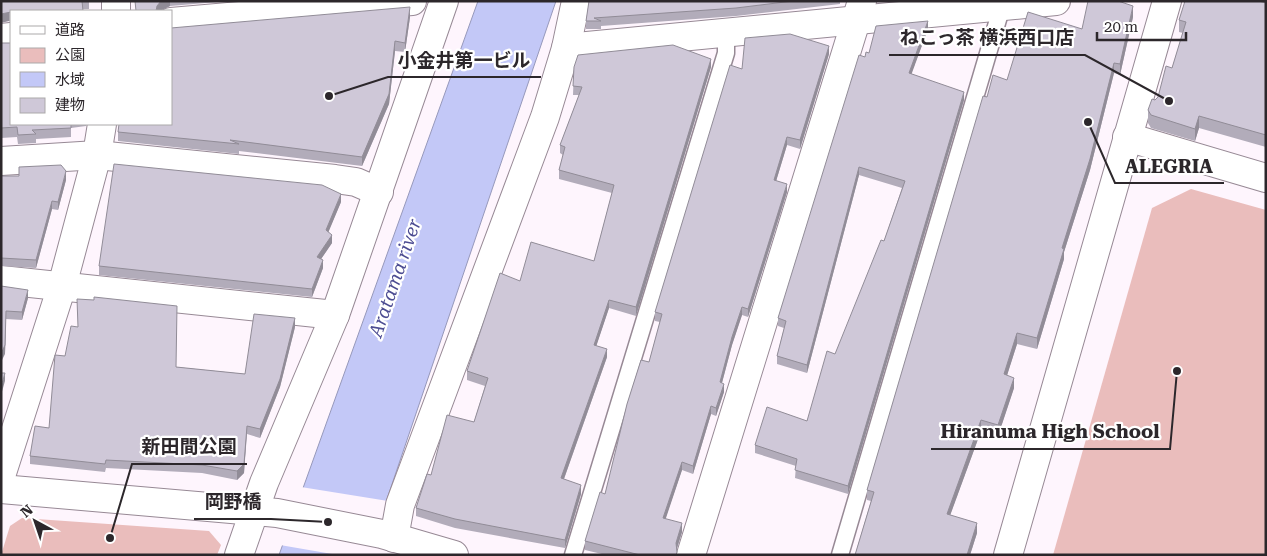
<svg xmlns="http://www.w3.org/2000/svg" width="1267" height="556" font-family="'Roboto Serif','Noto Sans JP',serif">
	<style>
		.green { fill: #eabdbc }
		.water { fill: #c3c8f7; stroke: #9698ba }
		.pier { fill: #fef5fd }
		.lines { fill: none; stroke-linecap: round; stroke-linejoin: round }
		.service-casing { stroke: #978995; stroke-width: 19 }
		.minor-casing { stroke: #978995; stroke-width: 30 }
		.tertiary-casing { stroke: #978995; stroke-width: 30 }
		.service { stroke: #fff; stroke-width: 16 }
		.minor { stroke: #fff; stroke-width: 28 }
		.tertiary { stroke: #fff; stroke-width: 28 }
		.wall { fill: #b2acba }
		.shaded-wall { fill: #918c97 }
		.building { fill: #cfc8d8; stroke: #918c97 }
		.labels { text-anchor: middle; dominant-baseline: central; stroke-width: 4.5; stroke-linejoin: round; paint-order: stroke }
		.water-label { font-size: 19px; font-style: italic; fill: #4c4c92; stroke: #fff }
		.leader { fill: none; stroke: #2c272b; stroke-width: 2 }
		.callout-dot { fill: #2c272b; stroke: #fff; stroke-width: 2 }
		.callout-label { font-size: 19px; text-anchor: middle; font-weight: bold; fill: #2c272b; stroke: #fff; stroke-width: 4.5; stroke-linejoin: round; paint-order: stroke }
	</style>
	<rect width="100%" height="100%" fill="#fef5fd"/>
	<g class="green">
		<path d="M 1191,189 L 1266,210 L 1266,555 L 1053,555 L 1152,208 Z"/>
		<path d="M 22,518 L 209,531 L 221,545 L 217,555 L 1,555 L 10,526 Z"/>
	</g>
	<path class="water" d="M 478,1 L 556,1 L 368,555 L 279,555 Z"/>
	<path class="pier" d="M 301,487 L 388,501 L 370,555 L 338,555 L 280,545 Z"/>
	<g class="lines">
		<defs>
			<g id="service">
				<path d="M 573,555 L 726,53 L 726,32"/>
				<path d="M 840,555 L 1002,6"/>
			</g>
			<g id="minor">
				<path d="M 116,11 L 116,1"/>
				<path d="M 171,22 L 412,1"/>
				<path d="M 1,38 L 11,37"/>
				<path d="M 566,48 L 1056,1"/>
				<path d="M 1127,137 L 1266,178"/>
				<path d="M 1,161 L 97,155 L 335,179 L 356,182 L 379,192"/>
				<path d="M 1,280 L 335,315"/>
				<path d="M 1,476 L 62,286 L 97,155 L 102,124"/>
				<path d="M 394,538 L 400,505 L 545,117 L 566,48 L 576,1"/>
				<path d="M 691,555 L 862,1"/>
			</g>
			<g id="tertiary">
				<path d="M 1,489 L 277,513 L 382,534 L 454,555"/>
				<path d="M 239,555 L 264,483 L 335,315 L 444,1"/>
				<path d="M 1008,555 L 1167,1"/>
			</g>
		</defs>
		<use href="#service" class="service-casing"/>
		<use href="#minor" class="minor-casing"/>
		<use href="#tertiary" class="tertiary-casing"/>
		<use href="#service" class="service"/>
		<use href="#minor" class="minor"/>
		<use href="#tertiary" class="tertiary"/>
	</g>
	<g class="wall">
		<path d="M 1,1 L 89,1 L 89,9 L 11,11 L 11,22 L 9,21 Z"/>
		<path d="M 135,1 L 229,1 L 170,6 L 162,10 Z"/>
		<path d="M 589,1 L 840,1 L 840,4 L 736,16 L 601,26 L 601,29 L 586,29 L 586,21 Z"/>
		<path d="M 1266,3 L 1266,147 L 1199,128 L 1195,141 L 1151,128 L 1148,123 L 1148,110 L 1158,97 L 1172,68 L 1183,33 L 1179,32 L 1179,20 Z"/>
		<path d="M 410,17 L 405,52 L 395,51 L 389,104 L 362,166 L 239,151 L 239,154 L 118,141 L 118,132 Z"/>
		<path d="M 1133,17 L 1120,75 L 1114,73 L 1090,170 L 1064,252 L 1064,259 L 1037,349 L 1017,344 L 1007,375 L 1014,388 L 998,436 L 981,431 L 950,515 L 977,533 L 970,555 L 855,555 L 871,501 L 867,500 L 867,490 L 987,97 L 1007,80 L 1082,29 Z"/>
		<path d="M 928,29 L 911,74 L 964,100 L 848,494 L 795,478 L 796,466 L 755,453 L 755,445 L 807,421 L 884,241 L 902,188 L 859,175 L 807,373 L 777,364 L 777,356 L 784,328 L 778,326 L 778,318 L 865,57 L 869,53 Z"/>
		<path d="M 1,43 L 11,124 L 87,124 L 86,126 L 71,128 L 71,137 L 36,139 L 36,143 L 18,144 L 17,137 L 1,138 Z"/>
		<path d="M 829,54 L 800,149 L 787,145 L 776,181 L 787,192 L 748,317 L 742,315 L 732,345 L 722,383 L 724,392 L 716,416 L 711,414 L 693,474 L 682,470 L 665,519 L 682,532 L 677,549 L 677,555 L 606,555 L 585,550 L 585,541 L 605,494 L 649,362 L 660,322 L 655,321 L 655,312 L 742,69 Z"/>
		<path d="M 574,67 L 711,67 L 636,316 L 609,308 L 596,346 L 607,357 L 564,479 L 581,494 L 565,548 L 455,528 L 416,516 L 416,508 L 431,475 L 474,422 L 485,386 L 467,380 L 467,371 L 520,281 L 594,261 L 612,193 L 559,179 L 559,170 L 563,155 L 560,153 L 560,145 L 579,95 L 573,95 Z"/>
		<path d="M 1,176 L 66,180 L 58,210 L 52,209 L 36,268 L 1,266 Z"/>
		<path d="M 341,202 L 328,232 L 332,243 L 321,259 L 323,268 L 312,297 L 99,275 L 99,266 Z"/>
		<path d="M 1,286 L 28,298 L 22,320 L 6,319 L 5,354 Z"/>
		<path d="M 295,327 L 280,387 L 260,438 L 247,434 L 244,473 L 237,480 L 202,473 L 106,468 L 105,472 L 30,464 L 30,456 L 176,367 L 245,374 Z"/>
	</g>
	<g class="shaded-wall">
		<path d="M 161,1 L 170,1 L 170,6 L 160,11 L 156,11 L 157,6 Z"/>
		<path d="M 1133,6 L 1133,17 L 1120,75 L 1120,64 Z"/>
		<path d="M 410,7 L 410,17 L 405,52 L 405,43 Z"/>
		<path d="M 9,12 L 9,21 L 1,23 L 1,14 Z"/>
		<path d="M 928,21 L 928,29 L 909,81 L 909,73 Z"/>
		<path d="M 395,41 L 395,51 L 389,104 L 362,166 L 362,157 Z"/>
		<path d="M 829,46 L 829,54 L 800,149 L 800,140 Z"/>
		<path d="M 711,59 L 711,67 L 636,316 L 636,307 Z"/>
		<path d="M 1114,63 L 1114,73 L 1090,170 L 1064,252 L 1064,259 L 1037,349 L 1037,338 Z"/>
		<path d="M 964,92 L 964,100 L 848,494 L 848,486 Z"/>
		<path d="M 1199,116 L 1199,128 L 1195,141 L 1195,129 Z"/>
		<path d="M 787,137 L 787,145 L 774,188 L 774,180 Z"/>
		<path d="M 859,167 L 859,175 L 807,373 L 807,365 Z"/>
		<path d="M 66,171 L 66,180 L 58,210 L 58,202 Z"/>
		<path d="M 787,184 L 787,192 L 748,317 L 748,309 Z"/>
		<path d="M 341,194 L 341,202 L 326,238 L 326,230 Z"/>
		<path d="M 52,201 L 52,209 L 36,268 L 36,260 Z"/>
		<path d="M 332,235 L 332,243 L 317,265 L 317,257 Z"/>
		<path d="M 323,260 L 323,268 L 312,297 L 312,289 Z"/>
		<path d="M 28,290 L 28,298 L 22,320 L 22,312 Z"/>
		<path d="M 609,300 L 609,308 L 594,353 L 594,345 Z"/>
		<path d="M 742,307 L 742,315 L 732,345 L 720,390 L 720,382 L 732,337 Z"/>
		<path d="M 295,318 L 295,327 L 280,387 L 260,438 L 260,429 Z"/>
		<path d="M 6,319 L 5,354 L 1,362 L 1,354 Z"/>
		<path d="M 1017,333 L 1017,344 L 1004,385 L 1004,374 Z"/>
		<path d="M 607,349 L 607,357 L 561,487 L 561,478 Z"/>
		<path d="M 5,373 L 5,381 L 1,395 L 1,387 Z"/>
		<path d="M 1014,378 L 1014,388 L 998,436 L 998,425 Z"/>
		<path d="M 724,384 L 724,392 L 716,416 L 716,408 Z"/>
		<path d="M 711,406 L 711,414 L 693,474 L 693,466 Z"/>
		<path d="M 981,420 L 981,431 L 947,524 L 947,514 Z"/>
		<path d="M 247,426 L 244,473 L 237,480 L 237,471 Z"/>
		<path d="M 682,462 L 682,470 L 663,527 L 663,518 Z"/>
		<path d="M 581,485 L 581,494 L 565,548 L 565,540 Z"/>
		<path d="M 682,523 L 682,532 L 676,551 L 676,543 Z"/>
		<path d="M 977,523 L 977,533 L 970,555 L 967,555 Z"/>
	</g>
	<g class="building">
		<path d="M 1,1 L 82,1 L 83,11 L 11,11 L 11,12 L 1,14 Z"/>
		<path d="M 135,1 L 161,1 L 157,6 L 156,11 L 136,11 Z"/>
		<path d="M 589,1 L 793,1 L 736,8 L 594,18 L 601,21 L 586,21 Z"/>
		<path d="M 1088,1 L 1118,1 L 1133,6 L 1120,64 L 1114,63 L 1090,159 L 1062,248 L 1064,249 L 1037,338 L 1017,333 L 1004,374 L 1014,378 L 998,425 L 981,420 L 947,514 L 977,523 L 967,555 L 855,555 L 874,492 L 867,490 L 983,96 L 987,97 L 993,75 L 1007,80 L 1028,12 L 1082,29 Z"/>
		<path d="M 1185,1 L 1259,1 L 1266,3 L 1266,135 L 1199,116 L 1195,129 L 1151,115 L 1148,110 L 1152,99 L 1155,100 L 1158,97 L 1166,66 L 1172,68 L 1186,22 L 1179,20 Z"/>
		<path d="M 410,7 L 405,43 L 395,41 L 389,94 L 362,157 L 230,140 L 239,144 L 118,132 L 119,124 L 171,124 L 171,28 Z"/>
		<path d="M 928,21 L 909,73 L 964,92 L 848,486 L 795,470 L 797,459 L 755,445 L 767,407 L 807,421 L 827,351 L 835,354 L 881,240 L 884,241 L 905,181 L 859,167 L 807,365 L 777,356 L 786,321 L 778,318 L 859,55 L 865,57 L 866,52 L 869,53 L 876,26 Z"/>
		<path d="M 790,34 L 829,46 L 800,140 L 787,137 L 774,180 L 787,184 L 748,309 L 742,307 L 732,337 L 720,382 L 724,384 L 716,408 L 711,406 L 693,466 L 682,462 L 663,518 L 682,523 L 676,543 L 677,552 L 676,555 L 640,555 L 585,541 L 600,492 L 605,494 L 627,404 L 641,360 L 649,362 L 662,314 L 655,312 L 730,65 L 742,69 L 745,38 Z"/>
		<path d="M 1,43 L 11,43 L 11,124 L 71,124 L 71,128 L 32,130 L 36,134 L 18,135 L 17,127 L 1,128 Z"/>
		<path d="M 673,45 L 711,59 L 636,307 L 609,300 L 594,345 L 607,349 L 561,478 L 581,485 L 565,540 L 455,519 L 416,508 L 427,474 L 431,475 L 447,415 L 474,422 L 488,378 L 467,371 L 500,273 L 520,281 L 531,242 L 594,261 L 614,185 L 559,170 L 565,147 L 560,145 L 582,87 L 573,86 L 574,67 L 578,55 Z"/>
		<path d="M 114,164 L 322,185 L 341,194 L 326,230 L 332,235 L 317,257 L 323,260 L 312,289 L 99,266 Z"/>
		<path d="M 61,165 L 66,171 L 58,202 L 52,201 L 36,260 L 1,258 L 1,176 L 19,176 L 19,167 Z"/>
		<path d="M 1,286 L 28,290 L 22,312 L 6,311 L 5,345 L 1,354 Z"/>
		<path d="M 94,297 L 177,306 L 176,367 L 245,374 L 254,314 L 295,318 L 280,379 L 260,429 L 247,426 L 244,464 L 237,471 L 202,465 L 106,460 L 105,464 L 30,456 L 35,426 L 49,428 L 55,355 L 65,356 L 71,326 L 78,327 L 77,299 L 94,300 Z"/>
		<path d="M 1,373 L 5,373 L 1,387 Z"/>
	</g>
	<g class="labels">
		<g class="water-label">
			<text transform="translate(395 278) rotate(-71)">Aratama river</text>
		</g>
	</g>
	<path class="leader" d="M1169 101L1085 55H889M329 96L388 77H541M1088 122L1115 183H1224M1177 371L1170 449H931M110 538L132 464H247M328 522L271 519H194"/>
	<g class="callout-dot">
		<circle cx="1169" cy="101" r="5"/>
		<circle cx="329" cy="96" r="5"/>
		<circle cx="1088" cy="122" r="5"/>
		<circle cx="1177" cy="371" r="5"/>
		<circle cx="110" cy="538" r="5"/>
		<circle cx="328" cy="522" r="5"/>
	</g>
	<g class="callout-label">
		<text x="987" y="44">ねこっ茶 横浜西口店</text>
		<text x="464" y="67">小金井第一ビル</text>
		<text x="1169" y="173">ALEGRIA</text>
		<text x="1050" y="438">Hiranuma High School</text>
		<text x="189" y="453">新田間公園</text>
		<text x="233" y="508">岡野橋</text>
	</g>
	<rect width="1267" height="556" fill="none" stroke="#2c272b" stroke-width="5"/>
	<rect x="10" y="10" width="162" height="115" fill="#ffffff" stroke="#aba9aa"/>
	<rect x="20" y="26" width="25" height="8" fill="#ffffff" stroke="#aba9aa"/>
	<text x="55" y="35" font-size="15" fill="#2c272b">道路</text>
	<rect x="20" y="48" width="25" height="15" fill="#eabdbc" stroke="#aba9aa"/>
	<text x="55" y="60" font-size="15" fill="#2c272b">公園</text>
	<rect x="20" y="72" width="25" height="15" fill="#c3c8f7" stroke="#aba9aa"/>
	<text x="55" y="85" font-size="15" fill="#2c272b">水域</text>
	<rect x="20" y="98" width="25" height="15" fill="#cfc8d8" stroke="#aba9aa"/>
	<text x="55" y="110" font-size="15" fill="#2c272b">建物</text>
	<g transform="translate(35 521) rotate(320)" stroke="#ffffff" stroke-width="4" paint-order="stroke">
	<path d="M0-4L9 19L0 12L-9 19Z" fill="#2c272b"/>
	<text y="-8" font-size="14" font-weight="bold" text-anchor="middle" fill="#2c272b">N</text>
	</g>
	<path d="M1097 32v8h89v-8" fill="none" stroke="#2c272b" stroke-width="2.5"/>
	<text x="1104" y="32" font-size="15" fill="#2c272b" stroke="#ffffff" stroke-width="4" paint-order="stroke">20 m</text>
</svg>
